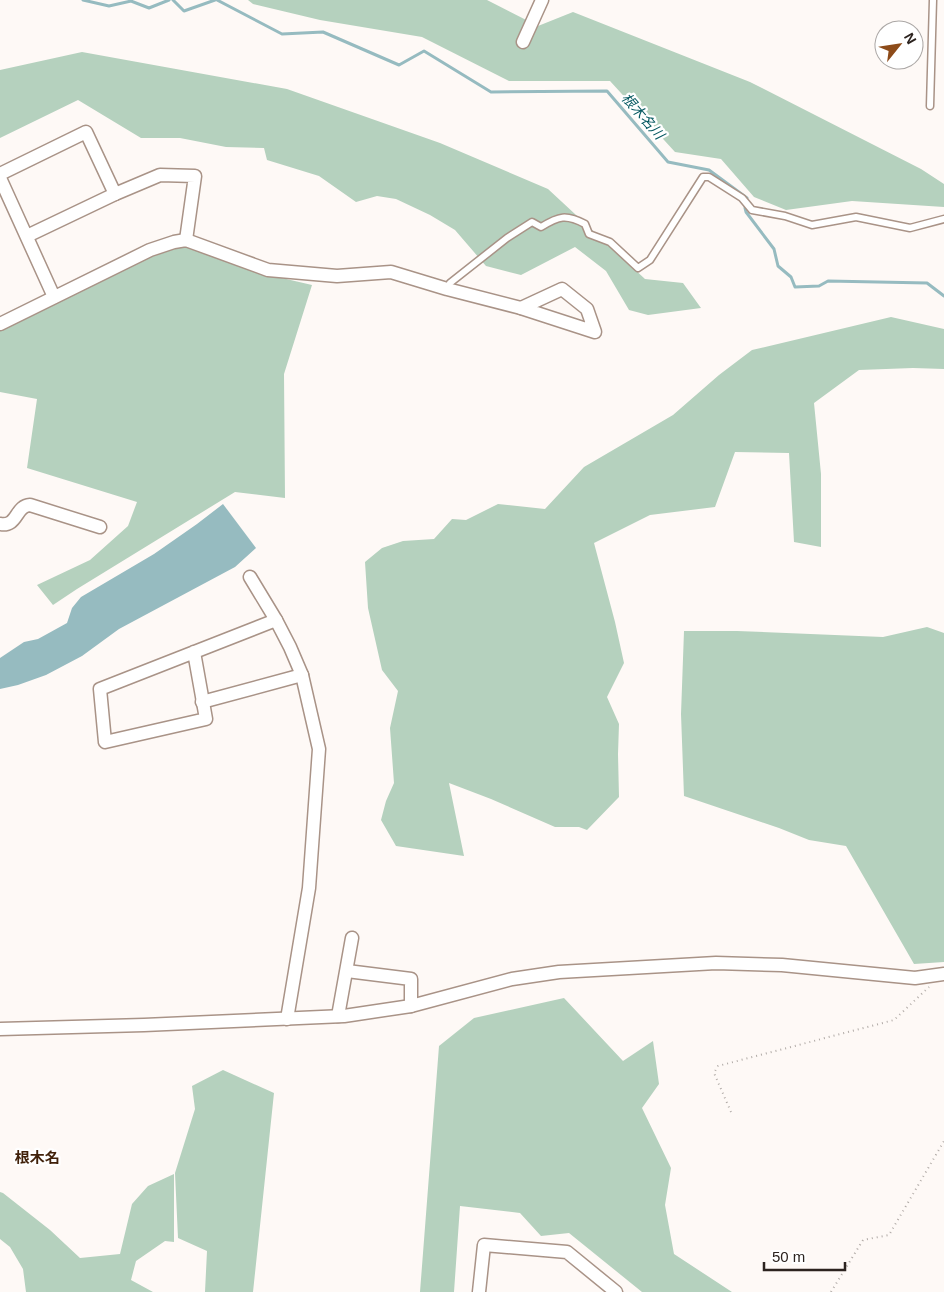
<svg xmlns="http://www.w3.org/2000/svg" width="944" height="1292" font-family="Arial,'Noto Sans JP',sans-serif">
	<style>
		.forest { fill: #b5d1be }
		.water { fill: #96bbc0 }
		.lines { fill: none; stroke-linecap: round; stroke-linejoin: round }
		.stream { stroke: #96bbc0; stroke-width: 3 }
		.lane-casing { stroke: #a99387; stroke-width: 9 }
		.street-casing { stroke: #a99387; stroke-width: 15 }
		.path { stroke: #b1aba7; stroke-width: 2; stroke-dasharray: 1 4; stroke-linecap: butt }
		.lane { stroke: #fff; stroke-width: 6 }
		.street { stroke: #fff; stroke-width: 12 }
		.labels { text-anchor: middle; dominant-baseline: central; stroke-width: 4.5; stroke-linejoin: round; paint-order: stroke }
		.water-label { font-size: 14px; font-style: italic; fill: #085a62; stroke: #fff }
		.quarter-label { font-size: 15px; font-weight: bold; fill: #41210a; stroke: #fff }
	</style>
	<rect width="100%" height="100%" fill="#fef9f6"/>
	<g class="forest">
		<path d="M 248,0 L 487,0 L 538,26 L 573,12 L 750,82 L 921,169 L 944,184 L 944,207 L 852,201 L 786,210 L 754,197 L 721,159 L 675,152 L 610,81 L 509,81 L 422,37 L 320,20 L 253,4 Z"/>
		<path d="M 82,52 L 287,89 L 440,143 L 548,189 L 645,279 L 683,283 L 701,308 L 648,315 L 629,310 L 606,271 L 575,247 L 521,275 L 486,266 L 455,230 L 430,215 L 396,199 L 377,196 L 356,202 L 319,176 L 267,160 L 264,148 L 226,147 L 180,138 L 141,138 L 78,100 L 0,138 L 0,70 Z"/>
		<path d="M 180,244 L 269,275 L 312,285 L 284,374 L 285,498 L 235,492 L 77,589 L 53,605 L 37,585 L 90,560 L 128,526 L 137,502 L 27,468 L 37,399 L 0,392 L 0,330 L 151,254 Z"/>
		<path d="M 891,317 L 944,329 L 944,369 L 913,368 L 859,370 L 814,403 L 821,474 L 821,547 L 794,542 L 789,453 L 735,452 L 715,507 L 650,515 L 594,543 L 615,622 L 624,663 L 607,697 L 619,724 L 618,754 L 619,797 L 587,830 L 579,827 L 555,827 L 491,799 L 449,783 L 464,856 L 396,846 L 381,820 L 386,801 L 394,783 L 390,728 L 398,691 L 382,670 L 368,608 L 365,562 L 382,548 L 403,541 L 434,539 L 452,519 L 466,520 L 498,504 L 545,509 L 584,467 L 673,415 L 719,375 L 752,350 Z"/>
		<path d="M 927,627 L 944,633 L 944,962 L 914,964 L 846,846 L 809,840 L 779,828 L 684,796 L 681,714 L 684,631 L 737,631 L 883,637 Z"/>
		<path d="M 564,998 L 623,1061 L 653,1041 L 659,1084 L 642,1108 L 671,1168 L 665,1205 L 674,1254 L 732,1292 L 642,1292 L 569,1233 L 541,1236 L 520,1213 L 460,1206 L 454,1292 L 420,1292 L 439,1046 L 474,1018 Z"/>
		<path d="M 223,1070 L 274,1093 L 253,1292 L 205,1292 L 207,1251 L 178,1238 L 175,1173 L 195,1109 L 192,1086 Z"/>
		<path d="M 174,1174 L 174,1242 L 165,1241 L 136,1261 L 131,1280 L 153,1292 L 26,1292 L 23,1269 L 10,1247 L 0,1239 L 0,1192 L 3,1193 L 50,1230 L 80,1258 L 120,1254 L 132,1204 L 148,1186 Z"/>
	</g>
	<path class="water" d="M 223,504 L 256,548 L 235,567 L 119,629 L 82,656 L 46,675 L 18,685 L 0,689 L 0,658 L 24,642 L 38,639 L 67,623 L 72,608 L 81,597 L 154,554 L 197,524 Z"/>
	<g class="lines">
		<g class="stream">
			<path d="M 83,0 L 109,6 L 131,1 L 149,8 L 169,0"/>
			<path d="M 173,0 L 184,11 L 215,0"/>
			<path d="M 217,0 L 282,34 L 323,32 L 399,65 L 424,51 L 491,92 L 607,91 L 668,162 L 709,170 L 747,198 L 745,208 L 746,212 L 774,249 L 778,266 L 791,277 L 795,287 L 819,286 L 828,281 L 927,283 L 944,296"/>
		</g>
		<defs>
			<g id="lane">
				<path d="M 930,106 L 933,0"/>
				<path d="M 447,289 L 450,283 L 507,238 L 532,222 L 541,227 C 559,216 566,214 585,224 L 589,234 L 610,242 L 638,268 L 650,260 L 703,177 L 709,177 L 742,198 L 752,210 L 785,216 L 812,225 L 856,217 L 910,228 L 944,219"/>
			</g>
			<g id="street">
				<path d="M 523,42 L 542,0"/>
				<path d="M 0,174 L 86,132 L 115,194"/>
				<path d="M 0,178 L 54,297"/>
				<path d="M 27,236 L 115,194 L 160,175 L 195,176 L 186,240"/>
				<path d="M 562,289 L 587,309 L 595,332 L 521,308 Z"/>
				<path d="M 0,324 L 150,250 L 174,242 L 186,240 L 268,270 L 337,276 L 391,272 L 447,289 L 521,308"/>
				<path d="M 0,524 C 18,527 15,506 30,505 L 100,527"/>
				<path d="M 250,577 L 276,620 L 290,647 L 302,675 L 319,749 L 309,888 L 287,1019"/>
				<path d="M 194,652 L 206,719 L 105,742 L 100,689 L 276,620"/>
				<path d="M 202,702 L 302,675"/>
				<path d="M 347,971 L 411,979 L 411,1006"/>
				<path d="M 338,1016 L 352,938"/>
				<path d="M 0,1029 L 144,1025 L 344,1016 L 411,1006 L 512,979 L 559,972 L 716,963 L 782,965 L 915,978 L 944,974"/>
				<path d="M 479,1292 L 484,1245 L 567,1252 L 616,1292"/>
			</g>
		</defs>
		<use href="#lane" class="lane-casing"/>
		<use href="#street" class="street-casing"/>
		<g class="path">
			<path d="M 731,1112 L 714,1073 L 718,1066 L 894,1020 L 929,987"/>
			<path d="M 831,1292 L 863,1240 L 889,1235 L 944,1141"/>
		</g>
		<use href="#lane" class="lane"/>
		<use href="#street" class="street"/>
	</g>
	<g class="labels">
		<g class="water-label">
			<text transform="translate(643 116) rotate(49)">根木名川</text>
		</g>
		<g class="quarter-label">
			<text x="37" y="1157">根木名</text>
		</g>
	</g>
	<g transform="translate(899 45) rotate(60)"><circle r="24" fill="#ffffff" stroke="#aba7a5"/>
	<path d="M0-4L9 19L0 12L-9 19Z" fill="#8d4b19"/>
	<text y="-8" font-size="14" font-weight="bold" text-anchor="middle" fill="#2c231f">N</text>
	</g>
	<path d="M764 1262v8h81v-8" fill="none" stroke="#2c231f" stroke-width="2.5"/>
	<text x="772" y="1262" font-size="15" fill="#2c231f" stroke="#ffffff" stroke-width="4" paint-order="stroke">50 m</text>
</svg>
